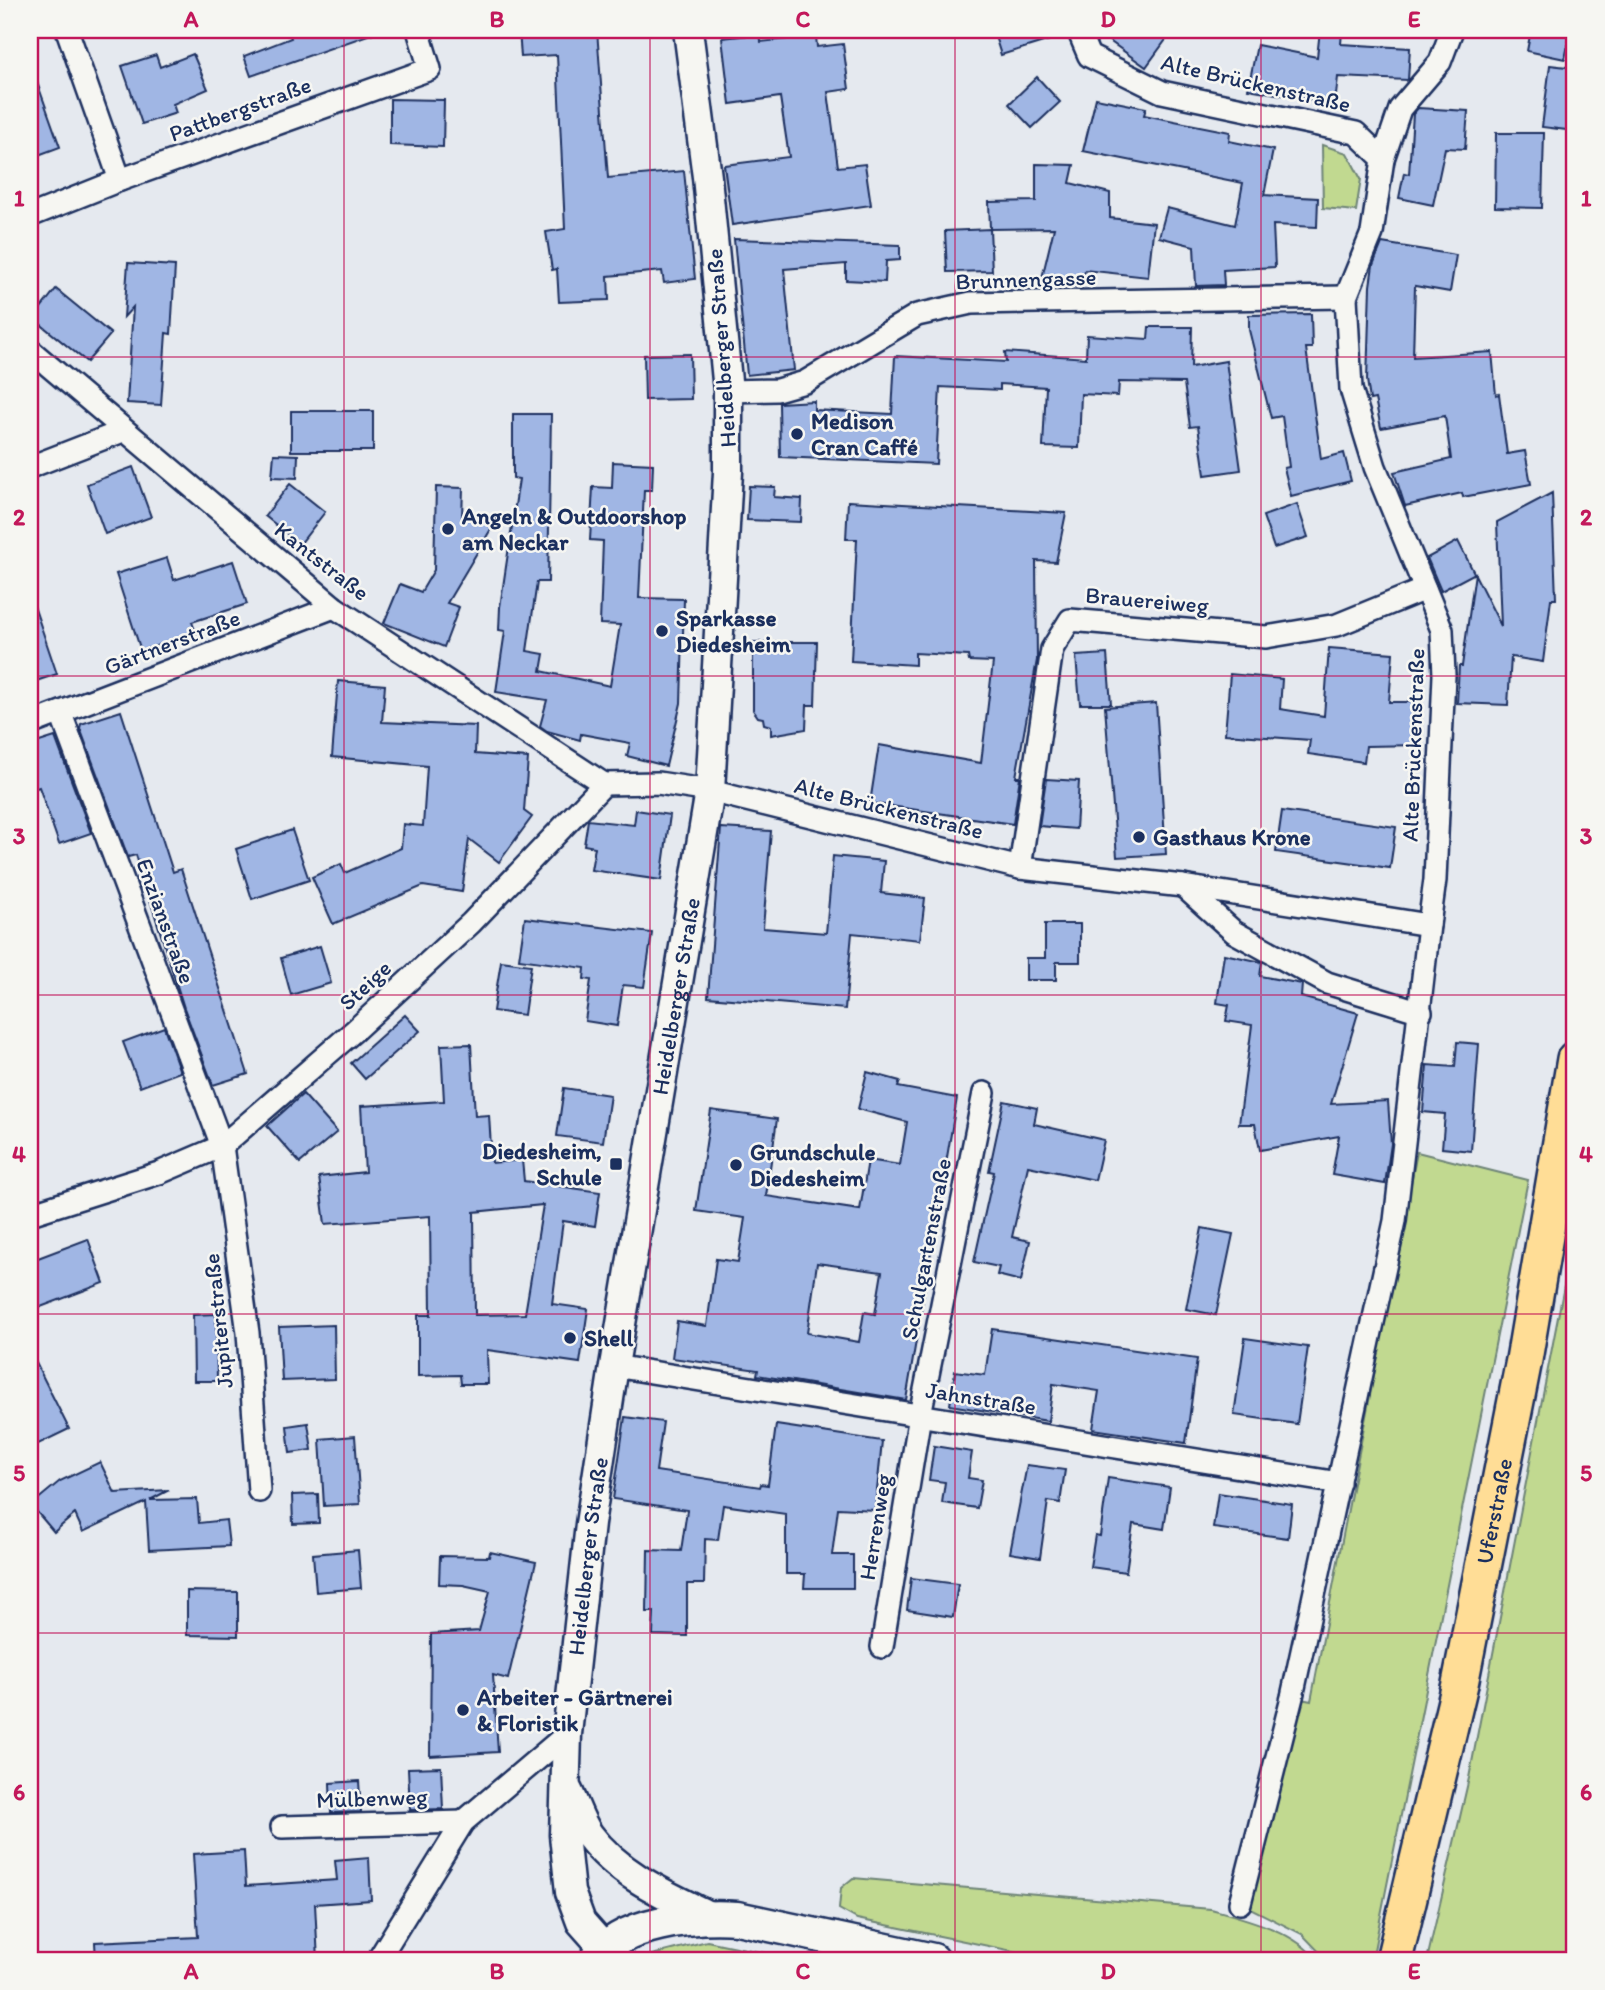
<svg xmlns="http://www.w3.org/2000/svg" width="1605" height="1990" font-family="Itim,sans-serif">
	<style>
		.green { fill: #c1d990; stroke: #6e8477; stroke-width: 2 }
		.building { fill: #a0b6e4; stroke: #1b2f5e; stroke-width: 2; fill-rule: evenodd }
		.lines { fill: none; stroke-linecap: round; stroke-linejoin: round }
		.minor-casing { stroke: #1b2f5e; stroke-width: 26 }
		.tertiary-casing { stroke: #1b2f5e; stroke-width: 33 }
		.secondary-casing { stroke: #1b2f5e; stroke-width: 37 }
		.primary-casing { stroke: #1b2f5e; stroke-width: 40 }
		.minor { stroke: #f6f6f2; stroke-width: 21 }
		.tertiary { stroke: #f6f6f2; stroke-width: 28 }
		.secondary { stroke: #f6f6f2; stroke-width: 32 }
		.primary { stroke: #ffdd96; stroke-width: 35 }
		.grid { fill: none; stroke: #c2185b; stroke-width: 2; stroke-opacity: 0.55 }
		.poi-dot { fill: #1b2f5e; stroke: #f6f6f2; stroke-width: 2.5 }
		.labels { text-anchor: middle; dominant-baseline: central; stroke-width: 5; stroke-linejoin: round; paint-order: stroke }
		.street-label { font-size: 23px; fill: #1b2f5e; stroke: #f6f6f2 }
		.poi-label { font-size: 23px; font-weight: bold; fill: #1b2f5e; stroke: #f6f6f2; text-anchor: start }
		.neatline { fill: none; stroke: #c2185b; stroke-width: 2.5 }
		.grid-label { font-size: 23px; text-anchor: middle; font-weight: bold; fill: #c2185b }
	</style>
	<rect width="100%" height="100%" fill="#e5e9ef"/>
	<filter id="ink" filterUnits="userSpaceOnUse"><feTurbulence type="fractalNoise" baseFrequency=".0143" numOctaves="2"/><feDisplacementMap in="SourceGraphic" scale="14" xChannelSelector="R" yChannelSelector="G"/><feConvolveMatrix kernelMatrix="1 2 1 2 8 2 1 2 1" color-interpolation-filters="sRGB"/></filter>
	<g filter="url(#ink)">
		<g class="green">
			<path d="M 1322,145 L 1347,153 L 1361,179 L 1356,211 L 1323,208 Z"/>
			<path d="M 1417,1152 L 1528,1180 L 1372,1960 L 1327,1960 L 1302,1934 L 1240,1903 L 1292,1697 L 1311,1701 Z"/>
			<path d="M 1575,1229 L 1574,1933 L 1567,1960 L 1427,1960 L 1469,1778 Z"/>
			<path d="M 853,1878 L 1211,1909 C 1243,1918 1296,1931 1316,1960 L 1060,1960 L 1037,1956 L 857,1919 L 839,1909 L 841,1888 Z"/>
			<path d="M 707,1941 L 798,1960 L 632,1960 Z"/>
		</g>
		<g class="building">
			<path d="M 288,30 L 373,30 L 374,33 L 251,76 L 244,56 L 291,38 Z"/>
			<path d="M 519,30 L 597,30 L 608,178 L 684,171 L 695,279 L 664,283 L 662,271 L 608,276 L 609,300 L 559,302 L 557,269 L 552,270 L 546,232 L 565,229 L 557,55 L 521,57 Z"/>
			<path d="M 993,30 L 1065,30 L 1066,35 L 1001,55 Z"/>
			<path d="M 1094,30 L 1173,30 L 1146,67 Z"/>
			<path d="M 1320,30 L 1342,32 L 1341,44 L 1410,48 L 1408,80 L 1338,77 L 1335,104 L 1248,89 L 1257,45 L 1317,57 Z"/>
			<path d="M 1531,30 L 1571,30 L 1565,59 L 1527,51 Z"/>
			<path d="M 760,34 L 761,42 L 816,36 L 817,47 L 843,44 L 849,89 L 828,92 L 838,167 L 865,164 L 871,205 L 732,225 L 724,165 L 789,157 L 780,97 L 730,104 L 722,38 Z"/>
			<path d="M 193,54 L 208,89 L 173,104 L 176,113 L 142,124 L 122,66 L 156,55 L 160,67 Z"/>
			<path d="M 1550,65 L 1575,68 L 1575,131 L 1542,127 Z"/>
			<path d="M 30,71 L 33,71 L 60,147 L 30,158 Z"/>
			<path d="M 1037,77 L 1060,102 L 1032,128 L 1009,104 Z"/>
			<path d="M 1096,98 L 1146,108 L 1144,115 L 1230,132 L 1229,141 L 1273,150 L 1264,195 L 1318,198 L 1317,227 L 1273,225 L 1275,267 L 1223,270 L 1224,285 L 1196,286 L 1194,246 L 1159,237 L 1167,208 L 1235,225 L 1243,183 L 1083,151 Z"/>
			<path d="M 390,99 L 444,100 L 443,147 L 390,145 Z"/>
			<path d="M 1418,108 L 1468,111 L 1465,149 L 1445,148 L 1433,205 L 1399,198 L 1404,173 L 1409,174 L 1413,114 Z"/>
			<path d="M 1496,133 L 1544,133 L 1542,208 L 1495,207 Z"/>
			<path d="M 1036,164 L 1074,165 L 1070,183 L 1110,193 L 1110,218 L 1154,223 L 1148,277 L 1085,270 L 1081,288 L 1042,278 L 1054,228 L 990,229 L 989,202 L 1036,201 Z"/>
			<path d="M 990,229 L 992,271 L 947,272 L 945,231 Z"/>
			<path d="M 734,239 L 900,245 L 900,260 L 886,261 L 885,282 L 846,280 L 846,264 L 784,269 L 794,370 L 747,375 Z"/>
			<path d="M 1382,243 L 1456,255 L 1450,292 L 1415,286 L 1413,357 L 1492,352 L 1496,395 L 1499,394 L 1507,454 L 1525,451 L 1531,484 L 1463,497 L 1462,493 L 1405,506 L 1394,472 L 1451,459 L 1445,416 L 1381,428 L 1375,399 L 1370,400 L 1367,380 L 1370,286 L 1373,265 Z"/>
			<path d="M 128,263 L 175,266 L 171,334 L 166,333 L 161,405 L 127,403 L 133,307 L 124,317 Z"/>
			<path d="M 56,289 L 111,334 L 87,362 L 33,318 Z"/>
			<path d="M 1311,314 L 1312,348 L 1306,348 L 1321,459 L 1344,453 L 1351,481 L 1291,496 L 1284,468 L 1289,467 L 1282,416 L 1271,418 L 1249,330 L 1249,315 Z"/>
			<path d="M 1149,327 L 1192,327 L 1191,367 L 1226,361 L 1241,470 L 1205,475 L 1198,426 L 1190,427 L 1184,383 L 1119,382 L 1118,396 L 1081,394 L 1079,448 L 1043,447 L 1046,387 L 1000,384 L 1000,390 L 940,387 L 936,464 L 780,457 L 779,403 L 814,401 L 814,410 L 892,414 L 895,356 L 1006,362 L 1005,352 L 1086,358 L 1087,335 L 1148,339 Z"/>
			<path d="M 690,354 L 691,399 L 645,400 L 644,355 Z"/>
			<rect x="291" y="411" width="82" height="40"/>
			<path d="M 513,414 L 551,414 L 548,582 L 537,582 L 527,651 L 544,654 L 541,671 L 610,686 L 620,625 L 600,624 L 603,541 L 590,540 L 593,487 L 612,488 L 613,462 L 653,464 L 652,490 L 644,490 L 639,598 L 684,599 L 681,703 L 666,766 L 627,756 L 630,743 L 581,734 L 580,740 L 547,731 L 540,726 L 547,700 L 496,692 L 505,631 L 499,630 L 500,607 L 519,479 L 513,478 Z"/>
			<path d="M 274,454 L 298,455 L 297,478 L 272,477 Z"/>
			<path d="M 133,467 L 151,517 L 105,534 L 87,484 Z"/>
			<path d="M 290,484 L 325,512 L 300,544 L 265,516 Z"/>
			<path d="M 749,486 L 775,487 L 774,497 L 802,499 L 801,522 L 747,520 Z"/>
			<path d="M 436,487 L 463,488 L 462,518 L 497,519 L 447,603 L 459,607 L 444,647 L 384,623 L 400,584 L 421,592 L 434,570 Z"/>
			<path d="M 1552,493 L 1556,599 L 1551,599 L 1543,662 L 1511,657 L 1508,705 L 1457,703 L 1459,666 L 1462,666 L 1475,573 L 1441,591 L 1427,558 L 1458,541 L 1501,626 L 1497,522 Z"/>
			<path d="M 848,501 L 1066,513 L 1056,562 L 1036,561 L 1037,660 L 1016,777 L 1020,777 L 1013,824 L 870,803 L 879,745 L 981,763 L 993,662 L 969,661 L 968,656 L 915,653 L 915,665 L 851,661 L 857,539 L 846,539 Z"/>
			<path d="M 1297,504 L 1308,537 L 1274,548 L 1263,516 Z"/>
			<path d="M 167,558 L 174,580 L 233,561 L 247,604 L 192,622 L 196,633 L 141,651 L 116,574 Z"/>
			<path d="M 30,606 L 34,606 L 57,674 L 30,683 Z"/>
			<path d="M 753,642 L 817,642 L 815,705 L 807,705 L 806,729 L 771,735 L 771,726 L 764,724 L 763,718 L 758,717 L 753,710 Z"/>
			<path d="M 1329,648 L 1393,653 L 1389,702 L 1420,702 L 1420,745 L 1366,746 L 1364,762 L 1308,754 L 1310,740 L 1225,734 L 1230,674 L 1282,679 L 1280,709 L 1324,716 Z"/>
			<path d="M 1107,654 L 1111,704 L 1080,704 L 1076,656 Z"/>
			<path d="M 338,681 L 385,685 L 382,722 L 476,726 L 475,754 L 528,758 L 524,811 L 532,817 L 499,862 L 469,839 L 462,892 L 423,886 L 333,924 L 312,877 L 341,864 L 345,873 L 401,848 L 403,824 L 423,826 L 427,766 L 332,757 Z"/>
			<path d="M 1156,703 L 1166,854 L 1117,857 L 1105,707 Z"/>
			<path d="M 121,711 L 173,872 L 181,869 L 248,1074 L 213,1085 L 184,1008 L 136,855 L 128,857 L 80,728 L 81,724 Z"/>
			<path d="M 55,737 L 91,833 L 59,844 L 39,787 L 30,790 L 30,745 Z"/>
			<path d="M 1046,779 L 1079,781 L 1076,829 L 1039,826 Z"/>
			<path d="M 636,810 L 670,815 L 661,880 L 591,870 L 595,847 L 584,845 L 588,820 L 634,825 Z"/>
			<path d="M 1282,811 L 1396,827 L 1390,868 L 1276,852 Z"/>
			<path d="M 721,828 L 771,831 L 763,928 L 826,933 L 833,856 L 884,861 L 881,893 L 925,898 L 920,940 L 852,933 L 845,1009 L 708,997 Z"/>
			<path d="M 292,830 L 309,880 L 252,899 L 236,849 Z"/>
			<path d="M 525,918 L 652,933 L 644,987 L 623,985 L 617,1026 L 585,1021 L 591,980 L 584,979 L 585,968 L 519,959 Z"/>
			<path d="M 1045,924 L 1080,924 L 1080,962 L 1056,962 L 1056,980 L 1026,980 L 1026,958 L 1045,958 Z"/>
			<path d="M 320,946 L 331,983 L 291,995 L 281,958 Z"/>
			<path d="M 1224,954 L 1262,962 L 1260,976 L 1302,984 L 1301,997 L 1358,1013 L 1331,1104 L 1388,1101 L 1391,1144 L 1385,1184 L 1332,1175 L 1339,1136 L 1260,1150 L 1255,1124 L 1239,1124 L 1252,1025 L 1226,1021 L 1229,1005 L 1217,1003 Z"/>
			<path d="M 501,961 L 531,965 L 524,1015 L 493,1011 Z"/>
			<path d="M 405,1015 L 420,1031 L 365,1079 L 351,1063 Z"/>
			<path d="M 164,1027 L 180,1072 L 140,1087 L 123,1042 Z"/>
			<path d="M 1457,1042 L 1479,1044 L 1471,1151 L 1442,1148 L 1445,1114 L 1423,1112 L 1427,1065 L 1455,1067 Z"/>
			<path d="M 471,1044 L 475,1116 L 489,1115 L 492,1163 L 522,1160 L 524,1181 L 600,1192 L 595,1226 L 563,1221 L 552,1304 L 588,1309 L 580,1363 L 487,1350 L 488,1384 L 461,1384 L 460,1375 L 418,1376 L 418,1315 L 431,1315 L 430,1216 L 325,1224 L 319,1177 L 365,1172 L 361,1106 L 444,1101 L 441,1045 ZM 543,1205 L 525,1314 L 475,1315 L 474,1212 Z"/>
			<path d="M 867,1072 L 900,1081 L 898,1087 L 957,1098 L 906,1400 L 757,1375 L 758,1370 L 672,1358 L 677,1321 L 707,1326 L 716,1259 L 738,1262 L 745,1218 L 696,1211 L 711,1110 L 777,1119 L 766,1196 L 860,1210 L 868,1160 L 900,1165 L 907,1122 L 858,1109 ZM 817,1263 L 882,1272 L 875,1314 L 864,1312 L 859,1342 L 807,1333 Z"/>
			<path d="M 564,1088 L 610,1095 L 603,1142 L 557,1136 Z"/>
			<path d="M 303,1094 L 337,1132 L 300,1163 L 267,1126 Z"/>
			<path d="M 1004,1101 L 1037,1108 L 1034,1124 L 1104,1140 L 1095,1180 L 1028,1166 L 1012,1237 L 1030,1241 L 1021,1281 L 997,1275 L 999,1267 L 974,1262 L 994,1172 L 989,1171 Z"/>
			<path d="M 1202,1228 L 1233,1234 L 1216,1315 L 1186,1309 Z"/>
			<path d="M 88,1239 L 104,1283 L 30,1311 L 30,1261 Z"/>
			<path d="M 216,1314 L 217,1381 L 194,1381 L 193,1315 Z"/>
			<path d="M 334,1325 L 335,1379 L 282,1381 L 279,1327 Z"/>
			<path d="M 992,1329 L 1197,1359 L 1186,1443 L 1093,1429 L 1099,1391 L 1053,1384 L 1048,1421 L 950,1405 L 955,1371 L 985,1375 Z"/>
			<path d="M 1245,1338 L 1308,1347 L 1297,1424 L 1234,1415 Z"/>
			<path d="M 30,1351 L 69,1429 L 30,1448 Z"/>
			<path d="M 625,1417 L 663,1422 L 656,1471 L 760,1487 L 761,1484 L 768,1485 L 776,1425 L 882,1441 L 875,1510 L 838,1508 L 832,1555 L 853,1555 L 853,1588 L 804,1588 L 805,1574 L 786,1574 L 786,1514 L 723,1505 L 718,1540 L 705,1539 L 704,1584 L 687,1584 L 687,1636 L 653,1635 L 654,1612 L 647,1612 L 648,1550 L 681,1551 L 687,1510 L 613,1499 Z"/>
			<path d="M 308,1423 L 312,1450 L 290,1453 L 287,1426 Z"/>
			<path d="M 355,1436 L 360,1504 L 324,1506 L 320,1439 Z"/>
			<path d="M 934,1446 L 972,1452 L 968,1478 L 982,1480 L 977,1508 L 942,1503 L 945,1482 L 929,1480 Z"/>
			<path d="M 100,1462 L 115,1493 L 169,1490 L 150,1500 L 197,1499 L 199,1523 L 226,1520 L 229,1546 L 149,1550 L 146,1502 L 83,1532 L 75,1514 L 54,1532 L 31,1505 L 60,1481 Z"/>
			<path d="M 1027,1465 L 1065,1470 L 1060,1503 L 1048,1501 L 1040,1558 L 1010,1553 Z"/>
			<path d="M 1108,1478 L 1170,1487 L 1164,1529 L 1133,1524 L 1126,1572 L 1090,1567 L 1095,1535 L 1100,1536 Z"/>
			<path d="M 1218,1493 L 1292,1504 L 1288,1538 L 1213,1528 Z"/>
			<path d="M 318,1494 L 319,1523 L 293,1524 L 292,1495 Z"/>
			<path d="M 358,1550 L 361,1588 L 316,1592 L 313,1554 Z"/>
			<path d="M 490,1552 L 536,1562 L 508,1679 L 493,1675 L 498,1752 L 430,1756 L 431,1634 L 479,1631 L 490,1591 L 463,1585 L 439,1584 L 440,1556 L 489,1557 Z"/>
			<path d="M 911,1578 L 958,1584 L 953,1617 L 907,1610 Z"/>
			<path d="M 187,1591 L 238,1592 L 238,1636 L 187,1635 Z"/>
			<path d="M 441,1767 L 443,1809 L 410,1810 L 408,1768 Z"/>
			<path d="M 359,1781 L 361,1812 L 331,1813 L 330,1783 Z"/>
			<path d="M 244,1851 L 246,1886 L 337,1880 L 335,1861 L 369,1858 L 371,1900 L 315,1904 L 318,1960 L 96,1960 L 95,1942 L 198,1937 L 193,1854 Z"/>
		</g>
		<g class="lines">
			<defs>
				<g id="minor">
					<path d="M 67,30 L 120,180"/>
					<path d="M 1383,159 L 1400,109 L 1440,62 L 1452,30"/>
					<path d="M 30,216 L 120,180 L 430,69 L 418,30"/>
					<path d="M 30,350 L 334,607 L 604,784"/>
					<path d="M 728,391 L 777,390 L 805,382 L 917,315 L 971,303 L 1346,297"/>
					<path d="M 30,467 L 123,431"/>
					<path d="M 61,714 L 222,1146 L 248,1333 L 259,1491"/>
					<path d="M 30,724 L 334,607"/>
					<path d="M 1020,868 L 1052,649 L 1070,620 L 1266,637 L 1337,625 L 1425,589"/>
					<path d="M 1183,886 L 1234,932 L 1327,983 L 1421,1012"/>
					<path d="M 30,1214 L 159,1173 L 222,1146 L 354,1031 L 471,923 L 604,784 L 658,783 L 710,791 L 1020,868 L 1183,886 L 1429,925 L 1435,880 L 1444,675 L 1442,630 L 1375,467 L 1351,389 L 1346,297 L 1372,233 L 1383,159 L 1356,133 L 1162,92 L 1089,56 L 1078,30"/>
					<path d="M 614,1366 L 1339,1483"/>
					<path d="M 882,1647 L 920,1415 L 984,1093"/>
					<path d="M 282,1827 L 463,1822"/>
					<path d="M 1240,1903 L 1292,1697 L 1395,1221 L 1429,925"/>
					<path d="M 378,1960 L 463,1822 L 567,1734"/>
				</g>
				<g id="tertiary">
					<path d="M 568,1791 C 575,1805 580,1822 589,1835 C 619,1875 666,1895 709,1916"/>
					<path id="s1" d="M 604,1948 L 581,1922 L 570,1892 L 564,1835 L 567,1734 L 590,1524 L 614,1366 L 710,791 L 728,472 L 728,391 L 707,177 L 688,30"/>
				</g>
				<path id="secondary" d="M 596,1960 C 620,1922 695,1915 737,1918 L 933,1960"/>
				<g id="primary">
					<path id="s2" d="M 1394,1960 L 1460,1684 L 1524,1360 L 1575,1059"/>
				</g>
			</defs>
			<use href="#minor" class="minor-casing"/>
			<use href="#tertiary" class="tertiary-casing"/>
			<use href="#secondary" class="secondary-casing"/>
			<use href="#primary" class="primary-casing"/>
			<use href="#minor" class="minor"/>
			<use href="#tertiary" class="tertiary"/>
			<use href="#secondary" class="secondary"/>
			<use href="#primary" class="primary"/>
		</g>
	</g>
	<path class="grid" d="M 344,30 L 344,1960M 650,30 L 650,1960M 955,30 L 955,1960M 1261,30 L 1261,1960M 30,357 L 1575,357M 30,676 L 1575,676M 30,995 L 1575,995M 30,1314 L 1575,1314M 30,1633 L 1575,1633"/>
	<g class="poi-dot">
		<circle cx="797" cy="434" r="7"/>
		<circle cx="448" cy="529" r="7"/>
		<circle cx="662" cy="631" r="7"/>
		<circle cx="1139" cy="837" r="7"/>
		<rect x="609" y="1157" width="14" height="14" rx="3.5"/>
		<circle cx="736" cy="1165" r="7"/>
		<circle cx="570" cy="1338" r="7"/>
		<circle cx="463" cy="1710" r="7"/>
	</g>
	<g class="labels">
		<g class="street-label">
			<text transform="translate(1256 83) rotate(13)">Alte Brückenstraße</text>
			<text transform="translate(240 109) rotate(-20)">Pattbergstraße</text>
			<text transform="translate(1026 279) rotate(-2)">Brunnengasse</text>
			<text transform="translate(721 348) rotate(-94)">Heidelberger Straße</text>
			<text transform="translate(322 561) rotate(38)">Kantstraße</text>
			<text transform="translate(1147 600) rotate(5)">Brauereiweg</text>
			<text transform="translate(172 642) rotate(-21)">Gärtnerstraße</text>
			<text transform="translate(1413 745) rotate(-88)">Alte Brückenstraße</text>
			<text transform="translate(889 808) rotate(14)">Alte Brückenstraße</text>
			<text transform="translate(166 921) rotate(70)">Enzianstraße</text>
			<text transform="translate(365 985) rotate(-43)">Steige</text>
			<text stroke="none"><textPath href="#s1" startOffset="971">Heidelberger Straße</textPath></text>
			<text transform="translate(926 1249) rotate(-79)">Schulgartenstraße</text>
			<text transform="translate(218 1321) rotate(-96)">Jupiterstraße</text>
			<text transform="translate(981 1398) rotate(9)">Jahnstraße</text>
			<text stroke="none"><textPath href="#s2" startOffset="460">Uferstraße</textPath></text>
			<text transform="translate(875 1527) rotate(-81)">Herrenweg</text>
			<text stroke="none"><textPath href="#s1" startOffset="404">Heidelberger Straße</textPath></text>
			<text transform="translate(372 1798) rotate(-2)">Mülbenweg</text>
		</g>
		<g class="poi-label">
			<text x="811" y="421">Medison<tspan x="811" dy="26">Cran Caffé</tspan></text>
			<text x="462" y="516">Angeln &amp; Outdoorshop<tspan x="462" dy="26">am Neckar</tspan></text>
			<text x="676" y="618">Sparkasse<tspan x="676" dy="26">Diedesheim</tspan></text>
			<text x="1153" y="837">Gasthaus Krone</text>
			<text x="602" y="1151" text-anchor="end">Diedesheim,<tspan x="602" dy="26">Schule</tspan></text>
			<text x="750" y="1152">Grundschule<tspan x="750" dy="26">Diedesheim</tspan></text>
			<text x="584" y="1338">Shell</text>
			<text x="477" y="1697">Arbeiter - Gärtnerei<tspan x="477" dy="26">&amp; Floristik</tspan></text>
		</g>
	</g>
	<rect width="1605" height="1990" fill="none" stroke="#f6f6f2" stroke-width="77"/>
	<rect x="38" y="38" width="1528" height="1914" class="neatline"/>
	<g class="grid-label">
		<text x="191" y="27">A</text>
		<text x="497" y="27">B</text>
		<text x="803" y="27">C</text>
		<text x="1108" y="27">D</text>
		<text x="1414" y="27">E</text>
		<text x="19" y="206">1</text>
		<text x="1586" y="206">1</text>
		<text x="19" y="525">2</text>
		<text x="1586" y="525">2</text>
		<text x="19" y="844">3</text>
		<text x="1586" y="844">3</text>
		<text x="19" y="1162">4</text>
		<text x="1586" y="1162">4</text>
		<text x="19" y="1481">5</text>
		<text x="1586" y="1481">5</text>
		<text x="19" y="1800">6</text>
		<text x="1586" y="1800">6</text>
		<text x="191" y="1979">A</text>
		<text x="497" y="1979">B</text>
		<text x="803" y="1979">C</text>
		<text x="1108" y="1979">D</text>
		<text x="1414" y="1979">E</text>
	</g>
</svg>
